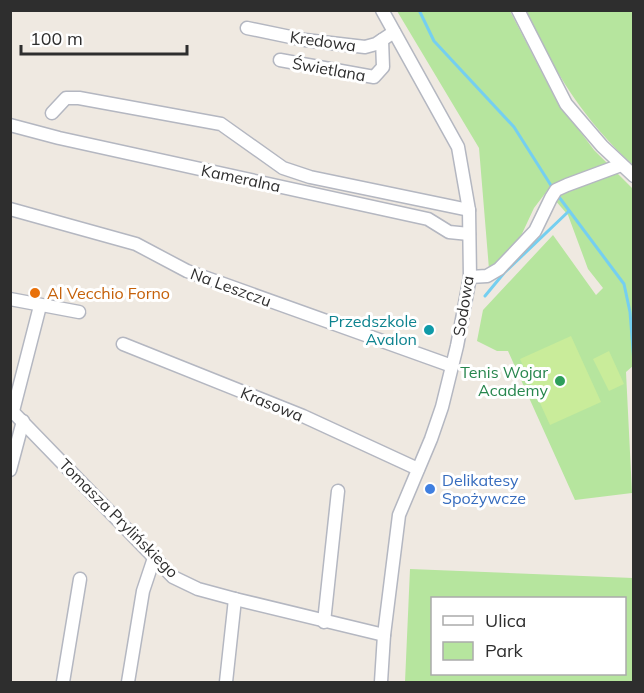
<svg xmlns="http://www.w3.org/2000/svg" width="644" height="693" font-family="Mulish,sans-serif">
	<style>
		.green { fill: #b6e59e; fill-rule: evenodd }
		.pitch { fill: #c9ec9a }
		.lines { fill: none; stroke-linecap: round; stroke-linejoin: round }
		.stream { stroke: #75cff0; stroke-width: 3 }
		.street-casing { stroke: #b4b7c1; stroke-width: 15 }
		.street { stroke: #fff; stroke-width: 12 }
		.food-dot { fill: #e8710a; stroke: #fff; stroke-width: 2 }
		.culture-dot { fill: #0f9aa8; stroke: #fff; stroke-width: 2 }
		.leisure-dot { fill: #2e9e5b; stroke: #fff; stroke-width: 2 }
		.shop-dot { fill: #3f7fe0; stroke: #fff; stroke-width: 2 }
		.labels { text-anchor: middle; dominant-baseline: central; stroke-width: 6; stroke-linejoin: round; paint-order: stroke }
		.street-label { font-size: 16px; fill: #2e2e2e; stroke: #fff }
		.food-label { font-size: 16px; fill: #c56008; stroke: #fff; text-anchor: start }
		.culture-label { font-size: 16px; fill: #0d838f; stroke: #fff; text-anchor: end }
		.leisure-label { font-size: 16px; fill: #27864d; stroke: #fff; text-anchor: end }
		.shop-label { font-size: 16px; fill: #366cbe; stroke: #fff; text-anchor: start }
	</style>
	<rect width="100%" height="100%" fill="#efe9e1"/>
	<g class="green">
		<path d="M 397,11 L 510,11 L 555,98 L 594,150 L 633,189 L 634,365 L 626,372 L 632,493 L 575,500 L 508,351 L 497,351 L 477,341 L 483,310 L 553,235 L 596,295 L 603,288 L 588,269 L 568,215 L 547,191 L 534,208 L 520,238 L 489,269 L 479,148 Z"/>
		<path d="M 526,11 L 633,11 L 633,165 C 584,121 553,70 526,11 Z"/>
		<path d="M 410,569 L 633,578 L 633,682 L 405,682 ZM 624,598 L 624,674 L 432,674 L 432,598 Z"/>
	</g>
	<g class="pitch">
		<path d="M 571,336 L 601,402 L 550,425 L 520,359 Z"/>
		<path d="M 609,351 L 624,384 L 609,391 L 593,359 Z"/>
	</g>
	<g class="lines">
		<g class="stream">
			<path d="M 419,10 L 434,41 L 514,127 L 552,187"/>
			<path d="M 559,197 L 624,284 L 630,312 L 634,363"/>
			<path d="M 485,296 L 504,273 L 569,211"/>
		</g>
		<defs>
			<g id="street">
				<path d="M 518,10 L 566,104 L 602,146 L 634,176"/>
				<path d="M 247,28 L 305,40 L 365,47 L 376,44 L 394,32"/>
				<path d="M 280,60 L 374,77 L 383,67 L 382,40"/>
				<path d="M 52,113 L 66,98 L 79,98 L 221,124 L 283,168 L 310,177 L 469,210"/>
				<path d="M 10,125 L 59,138 L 428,219 L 449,232 L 469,234"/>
				<path d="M 10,209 L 136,244 L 187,271 L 452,366"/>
				<path d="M 470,277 L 487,276 L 499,269 L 535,231 L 551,198 L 556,190 L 567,185 L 621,165"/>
				<path d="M 10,299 L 79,312"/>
				<path d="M 123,344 L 303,416 L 418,469"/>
				<path d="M 10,409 L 173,577 L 198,589 L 235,599 L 384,635"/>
				<path d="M 13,411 L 40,306"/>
				<path d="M 10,470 L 23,421"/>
				<path d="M 324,622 L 338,491"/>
				<path d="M 63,682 L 80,579"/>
				<path d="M 128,682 L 143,591 L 154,558"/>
				<path d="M 226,682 L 235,599"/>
				<path d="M 381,682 L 384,635 L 399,515 L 431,439 L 442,407 L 457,346 L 470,277 L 469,210 L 458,147 L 382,10"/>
			</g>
		</defs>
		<use href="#street" class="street-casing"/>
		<use href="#street" class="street"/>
	</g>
	<circle class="food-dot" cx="35" cy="293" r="6"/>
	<circle class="culture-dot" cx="429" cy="330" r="6"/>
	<circle class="leisure-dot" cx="560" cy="381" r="6"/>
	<circle class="shop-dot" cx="430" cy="489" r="6"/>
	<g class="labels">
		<g class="street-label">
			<text transform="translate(323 41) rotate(8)">Kredowa</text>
			<text transform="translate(329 69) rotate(10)">Świetlana</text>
			<text transform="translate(241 178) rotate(12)">Kameralna</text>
			<text transform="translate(231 287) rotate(20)">Na Leszczu</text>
			<text transform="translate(463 306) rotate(-81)">Sodowa</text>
			<text transform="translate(272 404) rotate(22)">Krasowa</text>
			<text transform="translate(119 518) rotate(45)">Tomasza Prylińskiego</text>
		</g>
		<g class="food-label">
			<text x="47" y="293">Al Vecchio Forno</text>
		</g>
		<g class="culture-label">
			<text x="417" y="321">Przedszkole<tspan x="417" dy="18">Avalon</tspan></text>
		</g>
		<g class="leisure-label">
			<text x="548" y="372">Tenis Wojar<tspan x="548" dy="18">Academy</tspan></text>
		</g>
		<g class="shop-label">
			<text x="442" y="480">Delikatesy<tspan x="442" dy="18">Spożywcze</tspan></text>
		</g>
	</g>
	<rect width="644" height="693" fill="none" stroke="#2e2e2e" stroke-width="24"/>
	<rect x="431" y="597" width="195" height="78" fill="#ffffff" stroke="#ababab" stroke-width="1.5"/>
	<rect x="443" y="616" width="30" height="9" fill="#ffffff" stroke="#ababab" stroke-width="1.5"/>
	<text x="485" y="627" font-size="18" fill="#2e2e2e">Ulica</text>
	<rect x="443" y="642" width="30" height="18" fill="#b6e59e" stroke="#ababab" stroke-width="1.5"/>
	<text x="485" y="657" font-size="18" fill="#2e2e2e">Park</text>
	<path d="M21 45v9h166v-9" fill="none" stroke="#2e2e2e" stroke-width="3"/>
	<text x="30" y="45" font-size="18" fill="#2e2e2e" stroke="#ffffff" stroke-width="4.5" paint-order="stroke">100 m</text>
</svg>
